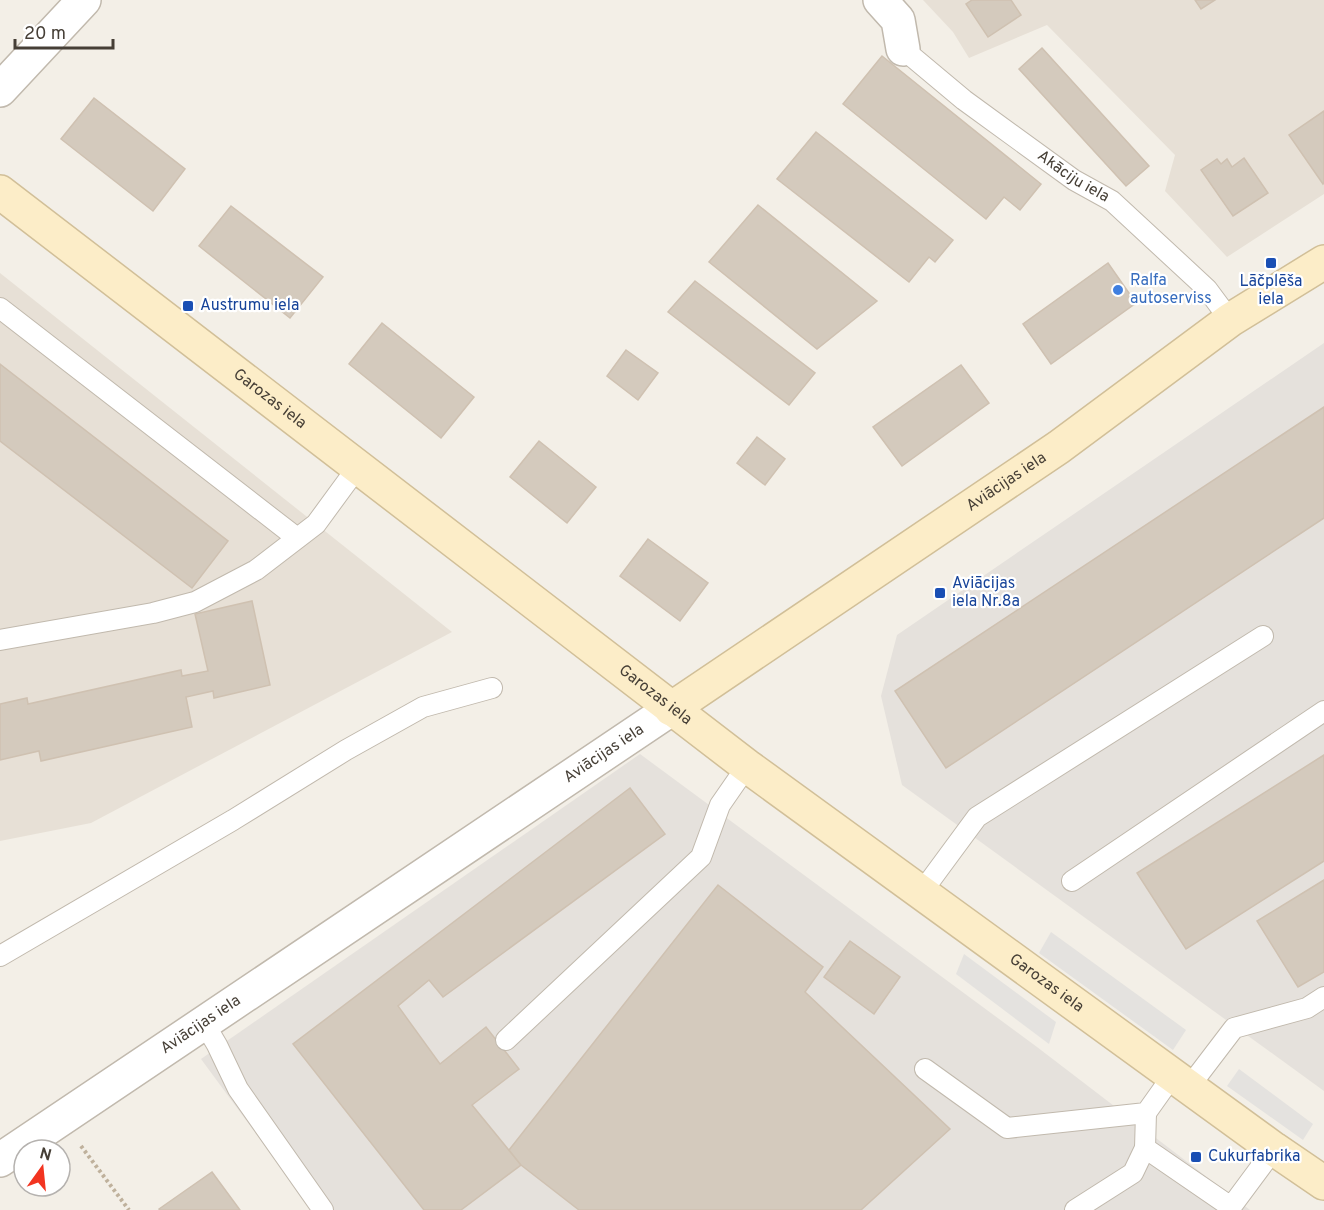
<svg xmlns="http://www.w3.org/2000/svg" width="1324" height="1210" font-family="Overpass,sans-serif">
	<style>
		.residential { fill: #e7e0d6 }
		.industrial { fill: #e5e1dc }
		.parking { fill: #e4e2df }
		.building { fill: #d4cabd; stroke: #cfc1b1; stroke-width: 1.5 }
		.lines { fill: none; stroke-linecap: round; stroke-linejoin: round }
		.lane-casing { stroke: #c1b9ad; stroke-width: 22 }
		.street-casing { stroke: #c1b9ad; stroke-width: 36 }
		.secondary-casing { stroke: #d1bf98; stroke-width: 36 }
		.path { stroke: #bfb19c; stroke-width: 4; stroke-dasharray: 3 3; stroke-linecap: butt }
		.lane { stroke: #fff; stroke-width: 20 }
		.street { stroke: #fff; stroke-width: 33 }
		.secondary { stroke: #fcedc8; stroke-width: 33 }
		.transit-dot { fill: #1a4fb4; stroke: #fff; stroke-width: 2 }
		.shop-dot { fill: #3f7fe0; stroke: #fff; stroke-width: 2 }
		.labels { text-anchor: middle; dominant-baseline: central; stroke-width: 4.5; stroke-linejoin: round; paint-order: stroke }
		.street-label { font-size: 16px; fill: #463f36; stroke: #fff }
		.shop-label { font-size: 16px; fill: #366cbe; stroke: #fff; text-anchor: start }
		.transit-label { font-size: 16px; fill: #164399; stroke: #fff; text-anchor: start }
	</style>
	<rect width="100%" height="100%" fill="#f3efe7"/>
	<g class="residential">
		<path d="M 923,0 L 1324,0 L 1324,194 L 1227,257 L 1165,191 L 1175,155 L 1047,25 L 969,58 L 953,32 Z"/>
		<path d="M 0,273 L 452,632 L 91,823 L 0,841 Z"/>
	</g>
	<g class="industrial">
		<path d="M 1324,343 L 1324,1091 L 902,785 L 881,696 L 897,635 Z"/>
		<path d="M 640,754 L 1037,1047 L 1250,1210 L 312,1210 L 201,1059 Z"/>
	</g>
	<g class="parking">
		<path d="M 1051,932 L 1186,1030 L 1173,1050 L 1039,953 Z"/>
		<path d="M 964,954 L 1056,1022 L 1049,1044 L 956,974 Z"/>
		<path d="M 1239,1069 L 1313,1124 L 1303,1140 L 1227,1086 Z"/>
	</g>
	<g class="building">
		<path d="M 972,0 L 1011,0 L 1021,15 L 988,37 L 966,4 Z"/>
		<path d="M 1195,0 L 1215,0 L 1201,9 Z"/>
		<path d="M 1042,48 L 1149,166 L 1126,186 L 1019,69 Z"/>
		<path d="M 882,56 L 1041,184 L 1020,210 L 1004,197 L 986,219 L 843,104 Z"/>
		<path d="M 94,98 L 185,169 L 153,211 L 61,139 Z"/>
		<path d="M 1324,111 L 1324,183 L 1323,184 L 1289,135 Z"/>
		<path d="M 816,132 L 953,240 L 935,262 L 929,257 L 909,282 L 777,179 Z"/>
		<path d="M 1244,158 L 1268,193 L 1233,216 L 1201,170 L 1217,159 L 1221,164 L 1227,159 L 1232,167 Z"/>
		<path d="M 758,205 L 877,301 L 817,349 L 709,262 Z"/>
		<path d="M 231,206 L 323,277 L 290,318 L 199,246 Z"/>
		<path d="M 1108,263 L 1136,303 L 1051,364 L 1023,324 Z"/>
		<path d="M 695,281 L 815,373 L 789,405 L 668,312 Z"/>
		<path d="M 382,323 L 474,397 L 441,438 L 349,364 Z"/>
		<path d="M 626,350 L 658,373 L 638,400 L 607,376 Z"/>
		<path d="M 0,364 L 228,541 L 192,588 L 0,441 Z"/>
		<path d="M 961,365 L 989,403 L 902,466 L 873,427 Z"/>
		<path d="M 1324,407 L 1324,518 L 946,768 L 895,691 Z"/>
		<path d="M 757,437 L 785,459 L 765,485 L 737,463 Z"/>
		<path d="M 539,441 L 596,487 L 567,523 L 510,477 Z"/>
		<path d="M 648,539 L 708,583 L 680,621 L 620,576 Z"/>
		<path d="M 252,601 L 270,685 L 214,698 L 213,691 L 186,697 L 192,727 L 41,761 L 39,751 L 0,760 L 0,704 L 27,698 L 28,704 L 181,670 L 182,676 L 208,671 L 195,614 Z"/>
		<path d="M 1324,755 L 1324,861 L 1186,949 L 1137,873 Z"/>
		<path d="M 630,788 L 665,834 L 443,997 L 429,980 L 398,1006 L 440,1064 L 486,1027 L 519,1069 L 472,1105 L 521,1165 L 461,1210 L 424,1210 L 293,1044 Z"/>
		<path d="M 1324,880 L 1324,972 L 1298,987 L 1257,921 Z"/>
		<path d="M 718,885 L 823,967 L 805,992 L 950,1129 L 861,1210 L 579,1210 L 521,1165 L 509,1150 Z"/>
		<path d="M 850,941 L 900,977 L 874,1014 L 824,977 Z"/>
		<path d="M 212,1172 L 240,1210 L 160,1210 L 159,1209 Z"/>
	</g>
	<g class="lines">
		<defs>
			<g id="lane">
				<path id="s1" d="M 903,49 L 964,100 L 1074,180 L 1112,201 L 1207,289 L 1230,320"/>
				<path d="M 0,308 L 297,538"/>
				<path d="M 0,640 L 153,613 L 195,602 L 256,570 L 316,524 L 357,468"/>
				<path d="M 1072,881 L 1324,711"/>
				<path d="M 921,893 L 977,817 L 1263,636"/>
				<path d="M 0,956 L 233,820 L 346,750 L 423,707 L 492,688"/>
				<path d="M 204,1023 L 217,1045 L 238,1089 L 323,1210"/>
				<path d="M 506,1040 L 701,857 L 720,805 L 747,766"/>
				<path d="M 925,1069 L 1007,1128 L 1146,1113 L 1173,1075"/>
				<path d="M 1189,1087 L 1234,1028 L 1307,1008 L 1324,997"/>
				<path d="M 1146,1113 L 1145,1148 L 1231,1207 L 1274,1149"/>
				<path d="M 1075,1210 L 1133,1173 L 1145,1148"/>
			</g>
			<g id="street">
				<path d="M 880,0 L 898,20 L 903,49"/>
				<path d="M 0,90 L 84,0"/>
				<path id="s2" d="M 0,1160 L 671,709"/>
			</g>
			<g id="secondary">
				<path id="s3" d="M 0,192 L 747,766 L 1274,1149 L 1324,1183"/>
				<path id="s4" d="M 671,709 L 1059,447 L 1230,320 L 1324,262"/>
			</g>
		</defs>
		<use href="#lane" class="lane-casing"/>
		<use href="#street" class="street-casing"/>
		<use href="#secondary" class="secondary-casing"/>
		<path class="path" d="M 81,1146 L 129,1210"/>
		<use href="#lane" class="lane"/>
		<use href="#street" class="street"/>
		<use href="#secondary" class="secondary"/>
	</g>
	<g class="transit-dot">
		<rect x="1265" y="257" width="12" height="12" rx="3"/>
		<rect x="182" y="300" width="12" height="12" rx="3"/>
		<rect x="934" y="587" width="12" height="12" rx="3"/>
		<rect x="1190" y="1151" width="12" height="12" rx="3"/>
	</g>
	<circle class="shop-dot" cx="1118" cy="290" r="6"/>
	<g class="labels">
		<g class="street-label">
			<text stroke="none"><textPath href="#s1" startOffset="213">Akāciju iela</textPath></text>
			<text stroke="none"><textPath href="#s3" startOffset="340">Garozas iela</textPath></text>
			<text stroke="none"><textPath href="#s4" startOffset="405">Aviācijas iela</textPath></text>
			<text stroke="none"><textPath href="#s3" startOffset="826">Garozas iela</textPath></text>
			<text stroke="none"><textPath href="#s2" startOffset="728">Aviācijas iela</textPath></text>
			<text stroke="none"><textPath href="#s3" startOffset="1312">Garozas iela</textPath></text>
			<text stroke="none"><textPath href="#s2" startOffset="242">Aviācijas iela</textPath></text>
		</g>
		<g class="shop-label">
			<text x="1130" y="281">Ralfa<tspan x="1130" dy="18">autoserviss</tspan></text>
		</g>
		<g class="transit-label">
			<text x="1271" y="282" text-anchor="middle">Lāčplēša<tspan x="1271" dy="18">iela</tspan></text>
			<text x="200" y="306">Austrumu iela</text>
			<text x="952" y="584">Aviācijas<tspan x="952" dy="18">iela Nr.8a</tspan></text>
			<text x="1208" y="1157">Cukurfabrika</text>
		</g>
	</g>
	<g transform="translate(42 1168) rotate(15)"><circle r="28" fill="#ffffff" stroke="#b5b2af" stroke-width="1.5"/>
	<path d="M0-4.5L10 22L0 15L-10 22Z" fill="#f23420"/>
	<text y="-9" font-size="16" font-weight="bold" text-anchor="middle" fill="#463f36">N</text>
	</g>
	<path d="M15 39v9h98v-9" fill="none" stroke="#463f36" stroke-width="3"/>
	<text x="24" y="39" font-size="18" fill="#463f36" stroke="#ffffff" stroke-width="4.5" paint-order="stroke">20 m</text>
</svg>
